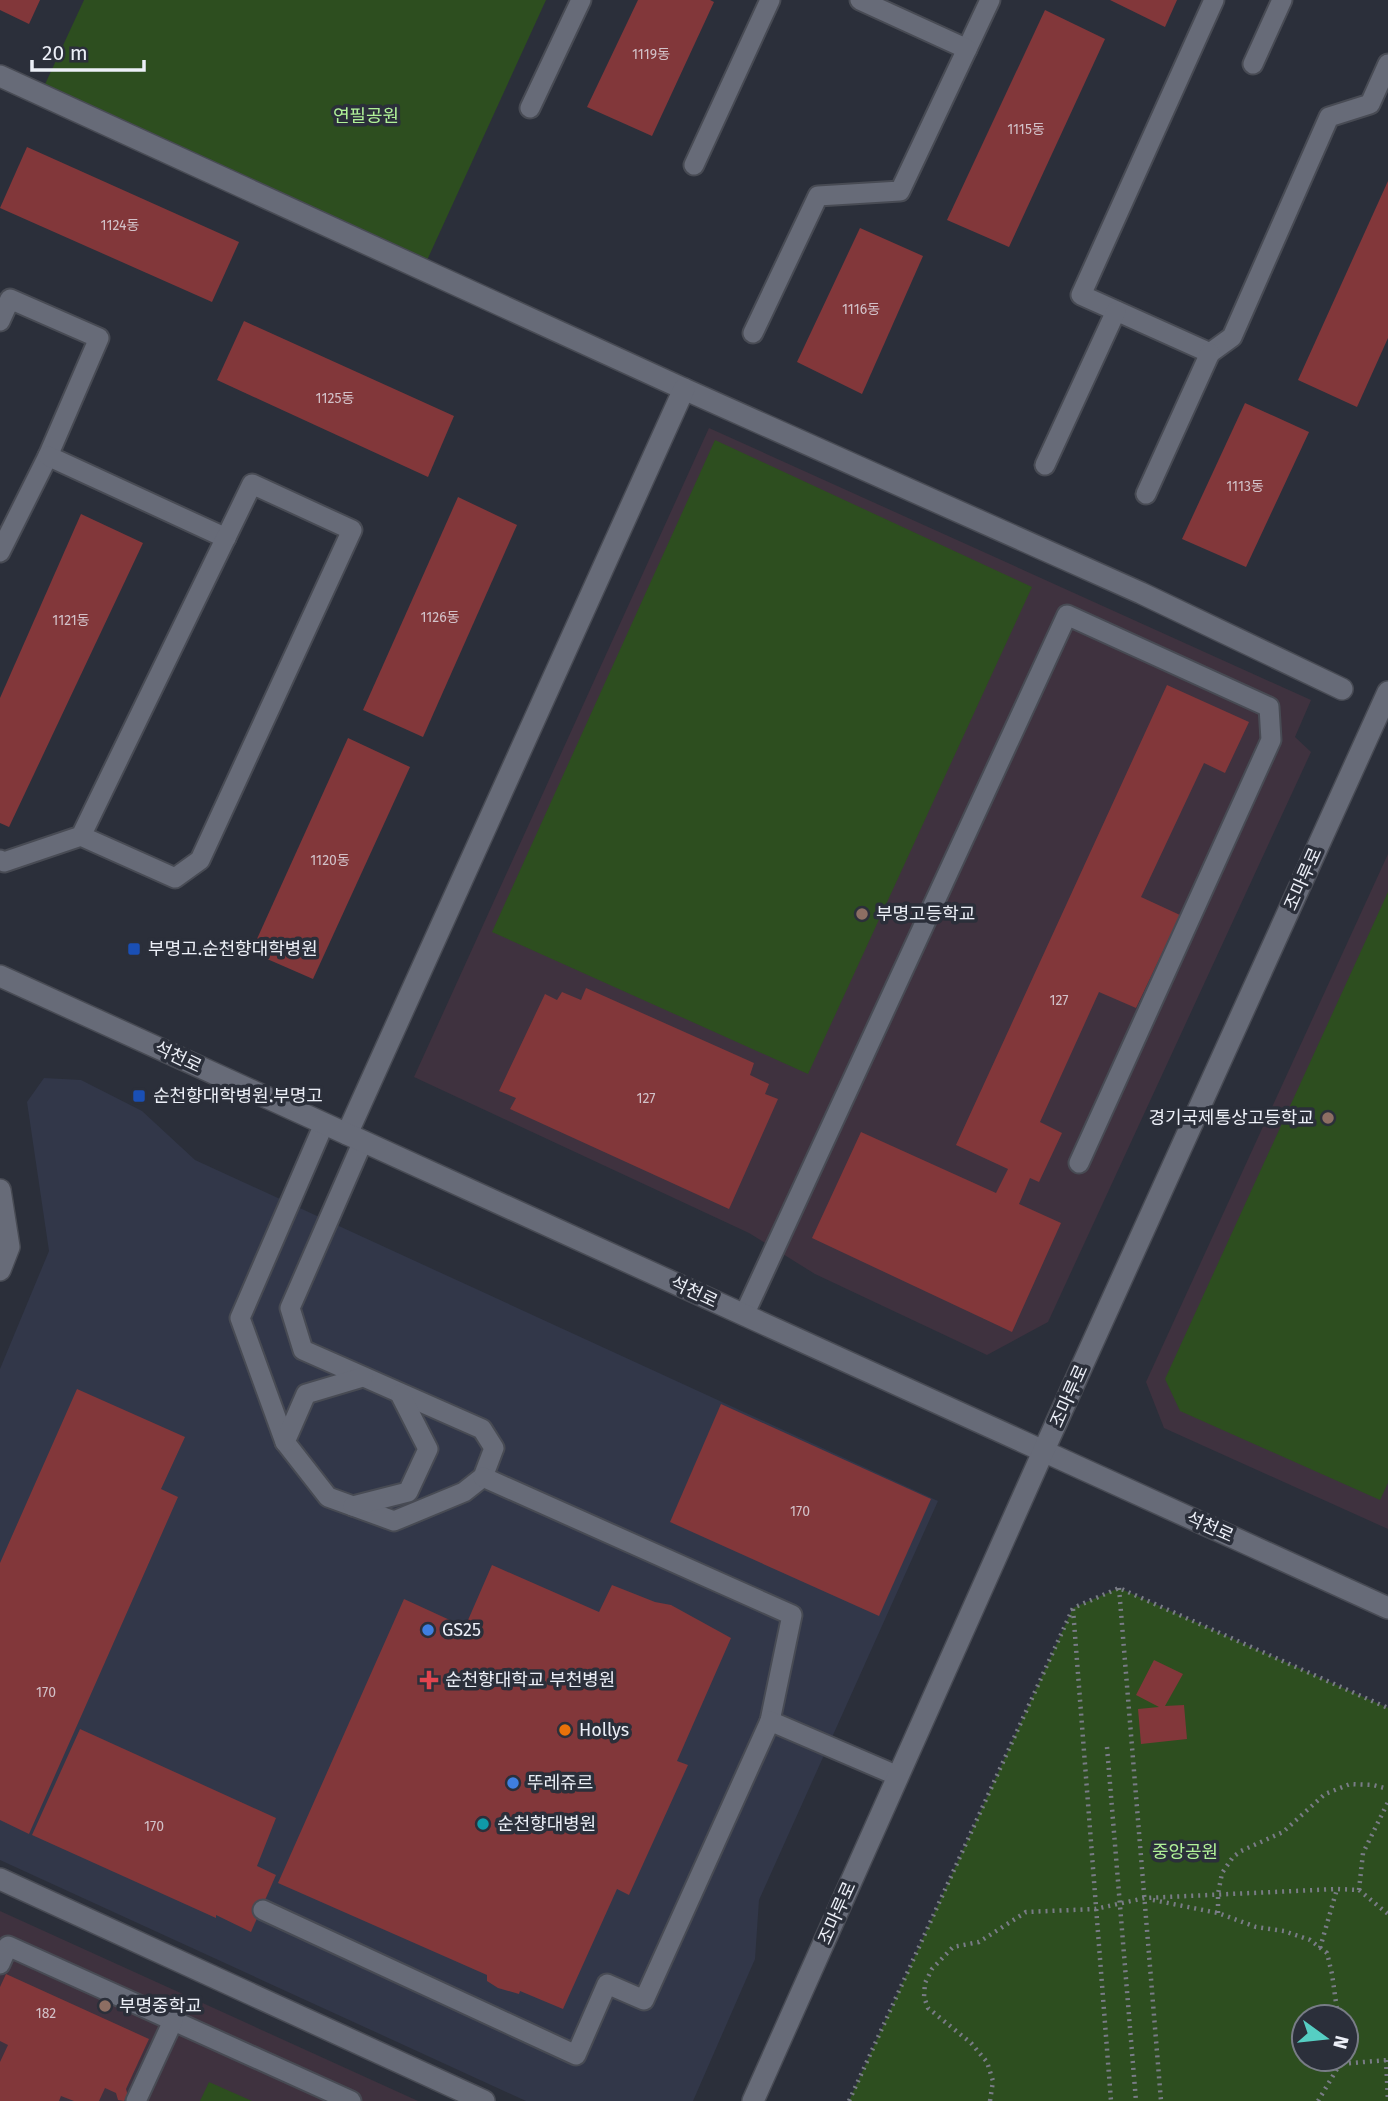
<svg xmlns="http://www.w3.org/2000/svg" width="1388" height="2101" font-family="'Fira Sans','Noto Sans KR',sans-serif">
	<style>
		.built { fill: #323749 }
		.education { fill: #3f323f }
		.green { fill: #2d4e1f; fill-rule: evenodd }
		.building { fill: #82373a }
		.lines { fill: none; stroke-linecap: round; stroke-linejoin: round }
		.lane-casing { stroke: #484b54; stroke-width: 23 }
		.street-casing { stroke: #484b54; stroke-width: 24 }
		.secondary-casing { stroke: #484b54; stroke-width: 24 }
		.path { stroke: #797c86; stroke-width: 4.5; stroke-dasharray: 2 5; stroke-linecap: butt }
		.lane { stroke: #676b78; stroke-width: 19 }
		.street { stroke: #676b78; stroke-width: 21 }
		.secondary { stroke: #676b78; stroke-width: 21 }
		.education-dot { fill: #8d6e63; stroke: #2b2f3a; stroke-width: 2.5 }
		.transit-dot { fill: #1a4fb4; stroke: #2b2f3a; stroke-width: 2.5 }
		.shop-dot { fill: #3f7fe0; stroke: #2b2f3a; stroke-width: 2.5 }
		.health-dot { fill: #e0444e; stroke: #2b2f3a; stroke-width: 2.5 }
		.food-dot { fill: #e8710a; stroke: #2b2f3a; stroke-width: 2.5 }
		.culture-dot { fill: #0f9aa8; stroke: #2b2f3a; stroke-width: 2.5 }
		.labels { text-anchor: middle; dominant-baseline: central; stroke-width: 7; stroke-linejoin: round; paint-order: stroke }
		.number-label { font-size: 14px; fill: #d2c1c8 }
		.park-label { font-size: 18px; fill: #b0f198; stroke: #2b2f3a }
		.street-label { font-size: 18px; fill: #eceff7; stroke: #2b2f3a }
		.poi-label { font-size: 18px; fill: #eceff7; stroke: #2b2f3a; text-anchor: start }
	</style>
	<rect width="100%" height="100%" fill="#2b2f3a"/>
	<path class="built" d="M 44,1078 L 81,1080 L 142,1111 L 195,1160 L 938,1501 L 759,1900 L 755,1959 L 693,2101 L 526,2101 L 0,1860 L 0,1369 L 49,1251 L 27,1102 Z"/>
	<g class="education">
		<path d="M 709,428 L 1311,700 L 1295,737 L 1311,752 L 1048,1322 L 987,1355 L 815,1274 L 749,1233 L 414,1077 Z"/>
		<path d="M 1388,854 L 1388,1529 L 1164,1428 L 1146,1382 Z"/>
		<path d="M 0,1911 L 418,2101 L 0,2101 Z"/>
	</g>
	<g class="green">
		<path d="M 84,0 L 546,0 L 423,269 L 41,93 Z"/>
		<path d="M 715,440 L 1032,587 L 808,1074 L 492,932 Z"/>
		<path d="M 1388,892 L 1388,1483 L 1380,1500 L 1180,1411 L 1165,1379 Z"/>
		<path d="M 1119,1588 L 1388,1708 L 1388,2101 L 849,2101 L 1073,1608 ZM 1304,2017 L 1346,2017 L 1346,2059 L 1304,2059 Z"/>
		<path d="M 209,2082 L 252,2101 L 200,2101 Z"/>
	</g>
	<g class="building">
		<path d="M 0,0 L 40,0 L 29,24 L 0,10 Z"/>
		<path d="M 638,0 L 710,0 L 714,2 L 652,136 L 587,107 Z"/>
		<path d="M 1110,0 L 1177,0 L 1165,27 Z"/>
		<path d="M 1045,10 L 1105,39 L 1009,247 L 947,220 Z"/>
		<path d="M 27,147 L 239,242 L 212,302 L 0,208 Z"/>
		<path d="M 1388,181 L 1388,338 L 1357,407 L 1298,380 Z"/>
		<path d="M 860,228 L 923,256 L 862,394 L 797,362 Z"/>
		<path d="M 244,321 L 454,416 L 428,477 L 217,380 Z"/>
		<path d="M 1245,403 L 1309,432 L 1246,567 L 1182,539 Z"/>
		<path d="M 458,497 L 517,525 L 423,737 L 363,710 Z"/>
		<path d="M 81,514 L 143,543 L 9,827 L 0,823 L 0,698 Z"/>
		<path d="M 1167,685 L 1249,722 L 1225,773 L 1204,763 L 1141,897 L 1180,915 L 1136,1008 L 1099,992 L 1040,1122 L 1062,1133 L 1039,1182 L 1030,1178 L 1019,1204 L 1061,1223 L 1012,1332 L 812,1238 L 861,1132 L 996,1193 L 1008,1169 L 956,1145 Z"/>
		<path d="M 348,738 L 410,767 L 313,979 L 251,952 Z"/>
		<path d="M 586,988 L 754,1063 L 750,1075 L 769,1084 L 765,1094 L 778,1099 L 729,1209 L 510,1109 L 516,1098 L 499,1091 L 545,994 L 557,1000 L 562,992 L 581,1000 Z"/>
		<path d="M 77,1389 L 185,1437 L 161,1489 L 178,1497 L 29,1834 L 0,1820 L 0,1563 Z"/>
		<path d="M 721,1404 L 931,1499 L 879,1616 L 670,1522 Z"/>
		<path d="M 492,1565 L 599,1612 L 612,1585 L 655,1602 L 671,1605 L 731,1638 L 677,1761 L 688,1765 L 629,1895 L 617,1889 L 563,2009 L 520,1991 L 519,1994 L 498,1988 L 487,1981 L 487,1975 L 278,1883 L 404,1599 L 465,1627 Z"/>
		<path d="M 1154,1660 L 1183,1674 L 1165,1706 L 1184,1705 L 1187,1739 L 1141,1744 L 1138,1709 L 1159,1707 L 1136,1695 Z"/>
		<path d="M 80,1729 L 276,1818 L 257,1866 L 276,1875 L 251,1932 L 216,1915 L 216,1918 L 32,1835 Z"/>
		<path d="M 6,1974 L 149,2039 L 126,2089 L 128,2096 L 124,2101 L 118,2100 L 116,2093 L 105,2088 L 99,2101 L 74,2101 L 61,2096 L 59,2101 L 0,2101 L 0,2062 L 8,2045 L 0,2041 L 0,1987 Z"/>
	</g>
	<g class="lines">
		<defs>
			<g id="lane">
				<path d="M 1214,0 L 1081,295 L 1210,353 L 1232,337 L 1329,117 L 1370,104 L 1388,64"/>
				<path d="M 967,49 L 990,0"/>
				<path d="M 1253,64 L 1282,0"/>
				<path d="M 530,108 L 581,0"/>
				<path d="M 694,165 L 770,0"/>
				<path d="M 0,321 L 10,299 L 99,338 L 48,456 L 0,552"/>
				<path d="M 753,333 L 818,196 L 900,191 L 967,49 L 860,0"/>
				<path d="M 48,456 L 226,538"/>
				<path d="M 1045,465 L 1116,311"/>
				<path d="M 1146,494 L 1210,353"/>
				<path d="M 0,860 L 4,862 L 81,836 L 175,878 L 200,860 L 352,530 L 252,484 L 81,836"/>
				<path d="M 324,1124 L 240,1318 L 285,1442 L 328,1497 L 394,1521 L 464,1492 L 483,1477 L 494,1448 L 482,1429 L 303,1350 L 290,1308 L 363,1141"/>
				<path d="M 744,1315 L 1067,615 L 1269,707 L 1271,740 L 1079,1163"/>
				<path d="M 285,1442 L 306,1394 L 363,1377"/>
				<path d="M 483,1477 L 792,1615 L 770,1721"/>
				<path d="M 353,1506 L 408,1492 L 428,1449 L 400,1394"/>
				<path d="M 263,1910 L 576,2055 L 607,1984 L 644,2000 L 770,1721 L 898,1776"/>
				<path d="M 0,1964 L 8,1946 L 351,2101"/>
				<path d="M 136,2101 L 173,2021"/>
			</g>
			<g id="street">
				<path d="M 0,76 L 684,389 L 1141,593 L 1342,689"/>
				<path d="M 347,1134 L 684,389"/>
				<path d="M 0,1190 L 9,1247 L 0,1270"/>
				<path d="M 0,1879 L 484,2101"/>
			</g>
			<g id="secondary">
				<path d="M 0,976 L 1388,1608"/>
				<path d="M 753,2101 L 1043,1452 L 1388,692"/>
			</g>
		</defs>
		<use href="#lane" class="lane-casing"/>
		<use href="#street" class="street-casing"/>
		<use href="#secondary" class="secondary-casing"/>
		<g class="path">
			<path d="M 1119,1588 L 1161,2101"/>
			<path d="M 1073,1609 L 1111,2101"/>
			<path d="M 1107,1747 L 1136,2101"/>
			<path d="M 1359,1890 L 1363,1853 L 1388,1802"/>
			<path d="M 1153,1900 L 1218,1913 L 1256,1927 L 1284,1931 L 1310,1940 L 1327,1953 L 1332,1974 L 1338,2017"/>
			<path d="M 1218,1913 L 1218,1894 L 1222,1873 L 1233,1857 L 1241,1851 L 1283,1832 L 1325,1794 L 1350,1784 L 1373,1785 L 1388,1789"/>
			<path d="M 1320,1948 L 1337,1889"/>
			<path d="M 1340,2059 L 1340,2064 L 1388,2060"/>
			<path d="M 1386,2060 L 1388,2101"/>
			<path d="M 849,2101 L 1073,1608 L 1119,1588 L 1388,1708"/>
			<path d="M 990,2101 L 993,2081 L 987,2062 L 971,2043 L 928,2008 L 924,1997 L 925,1983 L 932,1969 L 953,1947 L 979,1942 L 1026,1912 L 1095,1909 L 1145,1898 L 1337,1889 L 1359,1890 L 1388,1914"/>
			<path d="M 1318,2101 L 1340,2064"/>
		</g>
		<use href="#lane" class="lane"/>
		<use href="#street" class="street"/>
		<use href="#secondary" class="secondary"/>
	</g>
	<g class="education-dot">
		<circle cx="862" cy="914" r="7"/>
		<circle cx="1328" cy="1118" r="7"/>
		<circle cx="105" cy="2006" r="7"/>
	</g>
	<g class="transit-dot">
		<rect x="127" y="942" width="14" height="14" rx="3.5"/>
		<rect x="132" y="1089" width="14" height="14" rx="3.5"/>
	</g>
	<g class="shop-dot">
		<circle cx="428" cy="1630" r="7"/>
		<circle cx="513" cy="1783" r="7"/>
	</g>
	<path class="health-dot" d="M425.5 1669.5h7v7h7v7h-7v7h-7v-7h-7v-7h7z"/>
	<circle class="food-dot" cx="565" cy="1730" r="7"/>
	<circle class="culture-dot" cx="483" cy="1824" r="7"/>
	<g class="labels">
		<g class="number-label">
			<text x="651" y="54">1119동</text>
			<text x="1026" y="129">1115동</text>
			<text x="120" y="225">1124동</text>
			<text x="861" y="309">1116동</text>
			<text x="335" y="398">1125동</text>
			<text x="1245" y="486">1113동</text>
			<text x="440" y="617">1126동</text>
			<text x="71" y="620">1121동</text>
			<text x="330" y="860">1120동</text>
			<text x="1059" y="1000">127</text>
			<text x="646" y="1098">127</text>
			<text x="800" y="1511">170</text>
			<text x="46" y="1692">170</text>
			<text x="154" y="1826">170</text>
			<text x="46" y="2013">182</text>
		</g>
		<g class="park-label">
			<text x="366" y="116">연필공원</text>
			<text x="1185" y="1852">중앙공원</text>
		</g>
		<g class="street-label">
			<text transform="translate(1303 879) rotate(-66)">조마루로</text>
			<text transform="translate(178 1057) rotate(25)">석천로</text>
			<text transform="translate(694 1292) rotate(25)">석천로</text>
			<text transform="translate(1069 1396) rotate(-66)">조마루로</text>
			<text transform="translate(1210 1527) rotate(24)">석천로</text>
			<text transform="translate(837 1913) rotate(-66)">조마루로</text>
		</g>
		<g class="poi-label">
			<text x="876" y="914">부명고등학교</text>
			<text x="148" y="949">부명고.순천향대학병원</text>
			<text x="153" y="1096">순천향대학병원.부명고</text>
			<text x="1314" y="1118" text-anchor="end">경기국제통상고등학교</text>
			<text x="442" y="1630">GS25</text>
			<text x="445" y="1680">순천향대학교 부천병원</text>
			<text x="579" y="1730">Hollys</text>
			<text x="527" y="1783">뚜레쥬르</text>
			<text x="497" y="1824">순천향대병원</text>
			<text x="119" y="2006">부명중학교</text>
		</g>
	</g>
	<g transform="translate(1325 2038) rotate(105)"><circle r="33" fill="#2b2f3a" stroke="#787c86" stroke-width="2"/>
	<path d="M0-5L12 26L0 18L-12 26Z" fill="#56cec3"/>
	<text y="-10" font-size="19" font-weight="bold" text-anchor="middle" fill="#eceff7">N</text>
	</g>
	<path d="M32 60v10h112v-10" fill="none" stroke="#eceff7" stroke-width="3.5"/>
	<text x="42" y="60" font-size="21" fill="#eceff7" stroke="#2b2f3a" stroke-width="5" paint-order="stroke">20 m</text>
</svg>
